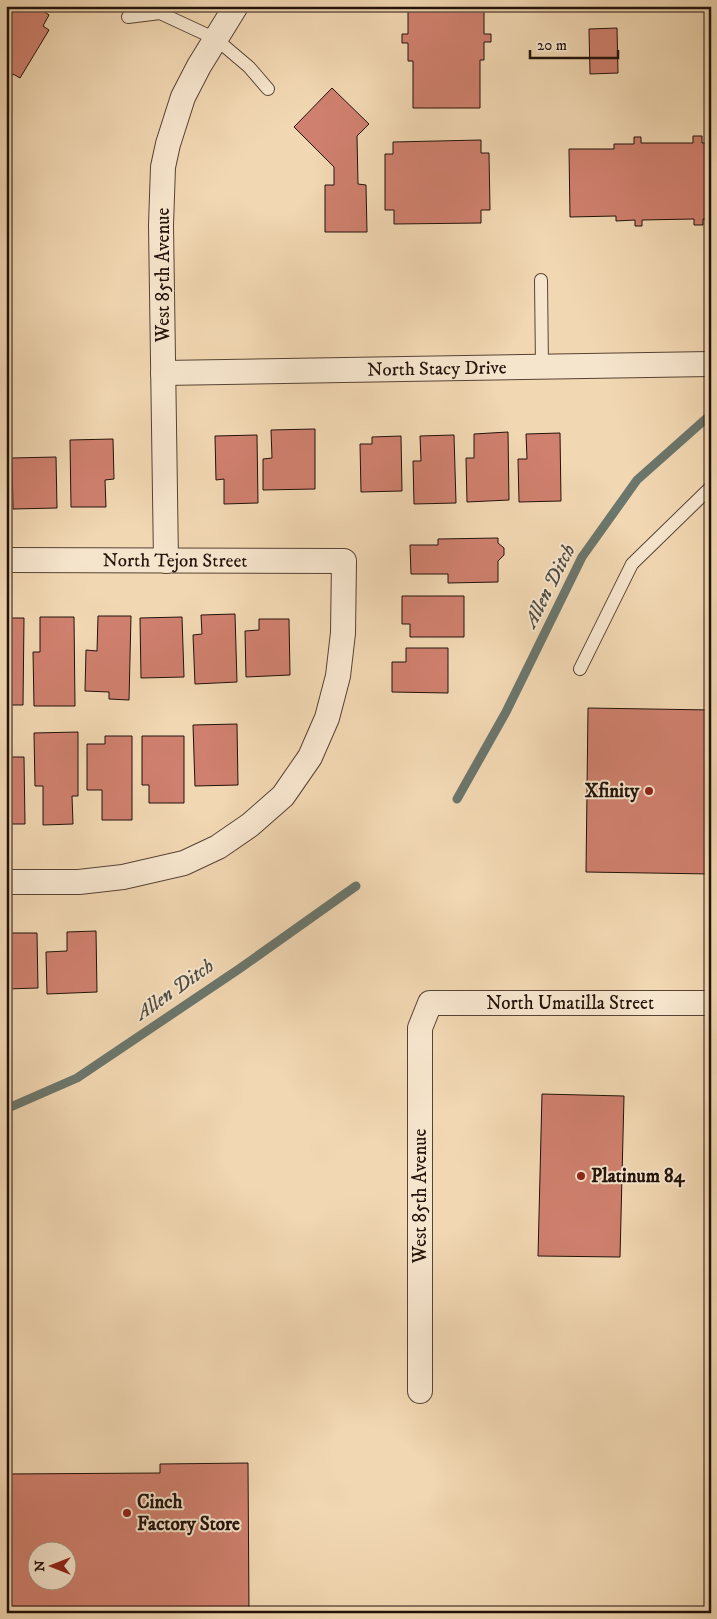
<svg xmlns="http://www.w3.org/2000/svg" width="717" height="1619" font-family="'IM FELL DW Pica',serif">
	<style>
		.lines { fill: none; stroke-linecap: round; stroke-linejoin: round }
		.stream { stroke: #6b766c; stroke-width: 9 }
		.building { fill: #cf806e; stroke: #22120a; fill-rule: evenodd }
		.service-casing { stroke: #564334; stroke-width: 14 }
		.minor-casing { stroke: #564334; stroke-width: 26 }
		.service { stroke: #f6e5cd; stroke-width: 12 }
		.minor { stroke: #f6e5cd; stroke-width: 24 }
		.poi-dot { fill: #8f2418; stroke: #f6e5cd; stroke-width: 2 }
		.labels { text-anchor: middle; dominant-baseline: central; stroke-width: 4; stroke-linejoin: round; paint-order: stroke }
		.street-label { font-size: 19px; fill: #22120a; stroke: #f6e5cd }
		.poi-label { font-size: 19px; font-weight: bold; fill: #22120a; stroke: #f6e5cd; text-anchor: start }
		.water-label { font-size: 20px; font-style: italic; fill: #4c4c43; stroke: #f6e5cd }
	</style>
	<rect width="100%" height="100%" fill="#f1d7b2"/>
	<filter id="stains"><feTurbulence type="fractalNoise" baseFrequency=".004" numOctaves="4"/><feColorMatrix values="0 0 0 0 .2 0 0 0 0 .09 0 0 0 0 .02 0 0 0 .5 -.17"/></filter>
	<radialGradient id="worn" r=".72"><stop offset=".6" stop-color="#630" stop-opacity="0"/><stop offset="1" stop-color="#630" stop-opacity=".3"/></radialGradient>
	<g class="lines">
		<g class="stream">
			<path d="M 457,799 L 506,712 L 582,557 L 637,480 L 709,416"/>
			<path d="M 6,1109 L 77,1078 L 239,969 L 356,886"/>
		</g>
	</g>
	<g class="building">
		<path d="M 6,6 L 36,6 L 49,15 L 43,26 L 49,30 L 20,78 L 13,74 L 6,84 Z"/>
		<path d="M 408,6 L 484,6 L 484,34 L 491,34 L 491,42 L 484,42 L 484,60 L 480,60 L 480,108 L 413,108 L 413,61 L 408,61 L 408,43 L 402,43 L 402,34 L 408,34 Z"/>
		<path d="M 617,28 L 618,73 L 590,74 L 589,29 Z"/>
		<path d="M 332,88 L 369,124 L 357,136 L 358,184 L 366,185 L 367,232 L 325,232 L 325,185 L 334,185 L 334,167 L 294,127 Z"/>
		<path d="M 693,136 L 702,136 L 702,143 L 711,143 L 711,219 L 703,219 L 703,225 L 694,225 L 694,219 L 642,220 L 642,226 L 635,226 L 635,220 L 616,221 L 616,216 L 570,217 L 569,149 L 614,149 L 614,144 L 634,144 L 634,137 L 641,137 L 641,143 L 693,143 Z"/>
		<path d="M 481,140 L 481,153 L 489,153 L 490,210 L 481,210 L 481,223 L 394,224 L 394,210 L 385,210 L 385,154 L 393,154 L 393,142 Z"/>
		<rect x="6" y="180" width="5" height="8"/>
		<rect x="6" y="240" width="5" height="8"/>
		<path d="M 315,429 L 315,489 L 263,490 L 263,459 L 272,458 L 271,430 Z"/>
		<path d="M 508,432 L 509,500 L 467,502 L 466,458 L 474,458 L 474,434 Z"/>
		<path d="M 560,433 L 561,501 L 519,502 L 518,459 L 527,459 L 526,434 Z"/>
		<path d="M 257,435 L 258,503 L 224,504 L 224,479 L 216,480 L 215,436 Z"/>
		<path d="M 454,435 L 456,503 L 414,504 L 413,461 L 421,461 L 420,436 Z"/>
		<path d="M 401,436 L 402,491 L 361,492 L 360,444 L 372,444 L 372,437 Z"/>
		<path d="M 113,439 L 114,479 L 105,480 L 106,507 L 71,507 L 70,440 Z"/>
		<path d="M 56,457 L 57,508 L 13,509 L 12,458 Z"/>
		<path d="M 498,538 L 498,543 L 504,548 L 504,555 L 498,561 L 498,582 L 448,583 L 448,574 L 411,574 L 410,545 L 438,545 L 438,539 Z"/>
		<path d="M 402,596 L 464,596 L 464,637 L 410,637 L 410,624 L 402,624 Z"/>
		<path d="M 235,614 L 237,682 L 195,684 L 193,635 L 202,634 L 201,615 Z"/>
		<path d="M 98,616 L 131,616 L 129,700 L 109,699 L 109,692 L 85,691 L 86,650 L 97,651 Z"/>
		<path d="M 40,617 L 74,617 L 75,706 L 34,706 L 33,652 L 40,652 Z"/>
		<path d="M 182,617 L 184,677 L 141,678 L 140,618 Z"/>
		<path d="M 6,618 L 24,618 L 23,705 L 6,705 Z"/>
		<path d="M 259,619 L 289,619 L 290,675 L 246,677 L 245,631 L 259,630 Z"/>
		<path d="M 406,648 L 448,648 L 448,693 L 392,692 L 392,662 L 406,662 Z"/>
		<path d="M 588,708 L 711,710 L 711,874 L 586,872 Z"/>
		<path d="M 237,724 L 238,785 L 195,786 L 193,725 Z"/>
		<path d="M 78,732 L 78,796 L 72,796 L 73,824 L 43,825 L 43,786 L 35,786 L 34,733 Z"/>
		<path d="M 105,736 L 132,736 L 132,820 L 102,820 L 102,790 L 87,790 L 87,744 L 105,744 Z"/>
		<path d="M 142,736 L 184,736 L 184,803 L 149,803 L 149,785 L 142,785 Z"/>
		<path d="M 6,757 L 24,757 L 25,824 L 6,824 Z"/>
		<path d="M 96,931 L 97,992 L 47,994 L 46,952 L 67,951 L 67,932 Z"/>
		<path d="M 7,933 L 37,933 L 38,988 L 6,989 Z"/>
		<path d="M 542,1094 L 624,1096 L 620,1257 L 538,1256 Z"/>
		<path d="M 248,1463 L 249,1613 L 6,1613 L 6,1474 L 160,1473 L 160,1464 ZM 38,1552 L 68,1552 L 68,1582 L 38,1582 Z"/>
	</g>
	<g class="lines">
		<defs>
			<g id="service">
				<path d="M 128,17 L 160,13 L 216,39 L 249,67 L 268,89"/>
				<path d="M 541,280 L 542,367"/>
				<path d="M 580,669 L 632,564 L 711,487"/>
			</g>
			<g id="minor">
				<path id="s1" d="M 163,373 L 711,364"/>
				<path id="s2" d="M 6,560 L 344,561 L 343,633 L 338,676 L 327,718 L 310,757 L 283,796 L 250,825 L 218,847 L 184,863 L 123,877 L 79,882 L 6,882"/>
				<path d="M 166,561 L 161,225 L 163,167 L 168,144 L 183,97 L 199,66 L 236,6"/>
				<path id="s3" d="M 420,1391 L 420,1028 L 430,1003 L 711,1003"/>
			</g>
		</defs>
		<use href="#service" class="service-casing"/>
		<use href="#minor" class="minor-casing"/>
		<use href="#service" class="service"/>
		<use href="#minor" class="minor"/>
	</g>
	<g class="poi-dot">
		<circle cx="649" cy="791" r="5"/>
		<circle cx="581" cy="1176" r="5"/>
		<circle cx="127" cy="1513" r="5"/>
	</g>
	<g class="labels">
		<g class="street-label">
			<text transform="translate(163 275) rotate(-90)">West 85th Avenue</text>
			<text stroke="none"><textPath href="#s1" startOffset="274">North Stacy Drive</textPath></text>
			<text stroke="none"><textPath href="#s2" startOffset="169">North Tejon Street</textPath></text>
			<text stroke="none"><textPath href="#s3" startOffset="530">North Umatilla Street</textPath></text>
			<text transform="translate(420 1196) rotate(-90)">West 85th Avenue</text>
		</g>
		<g class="poi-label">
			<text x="639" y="791" text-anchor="end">Xfinity</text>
			<text x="591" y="1176">Platinum 84</text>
			<text x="137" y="1502">Cinch<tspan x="137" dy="22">Factory Store</tspan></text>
		</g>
		<g class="water-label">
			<text transform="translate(550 586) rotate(-63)">Allen Ditch</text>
			<text transform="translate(175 990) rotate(-35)">Allen Ditch</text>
		</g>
	</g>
	<rect width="717" height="1619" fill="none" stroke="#f1d7b2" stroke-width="25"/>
	<rect x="8" y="8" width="702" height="1604" fill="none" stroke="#22120a" stroke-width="2.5"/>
	<rect x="12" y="12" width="692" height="1594" fill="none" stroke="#22120a"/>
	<g transform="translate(52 1566) rotate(270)"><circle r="24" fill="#f6e5cd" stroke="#a1917f"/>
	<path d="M0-4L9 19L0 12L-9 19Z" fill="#8f2418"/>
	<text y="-8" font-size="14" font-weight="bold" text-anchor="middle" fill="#22120a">N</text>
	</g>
	<path d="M530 50v8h88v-8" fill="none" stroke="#22120a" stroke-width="2.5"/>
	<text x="537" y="50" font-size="15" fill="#22120a" stroke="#f6e5cd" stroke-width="4" paint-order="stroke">20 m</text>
	<rect width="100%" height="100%" filter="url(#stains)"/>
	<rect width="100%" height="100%" fill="url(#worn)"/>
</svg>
